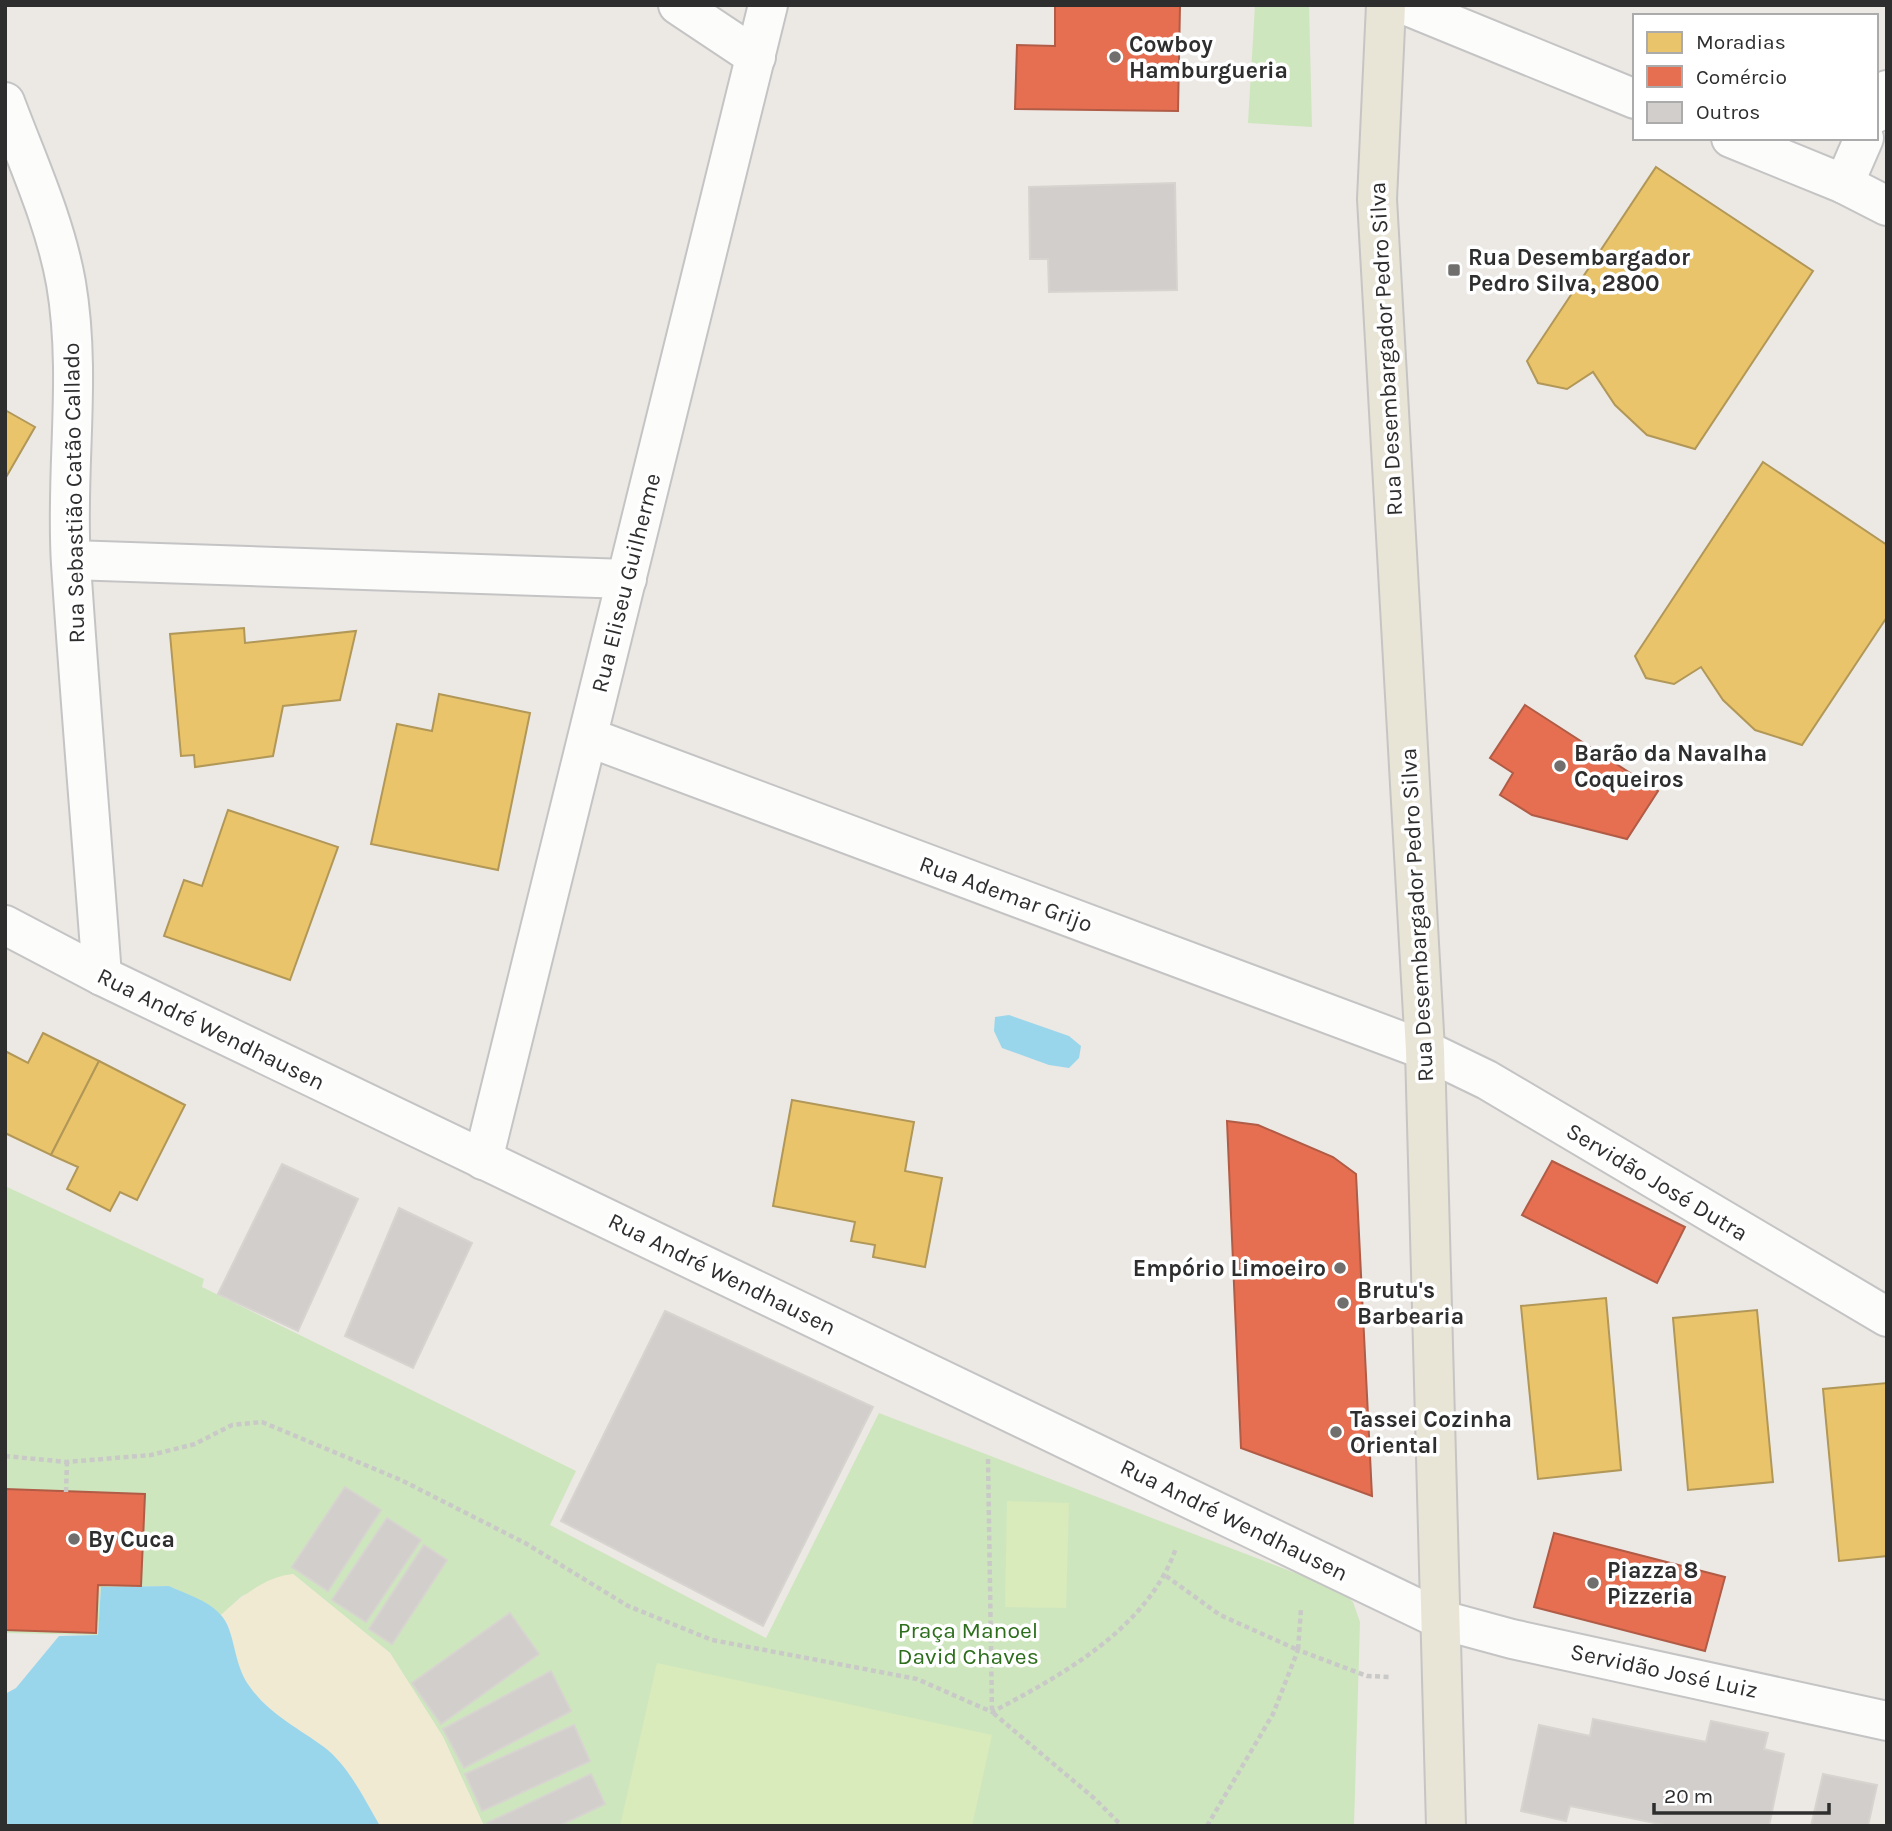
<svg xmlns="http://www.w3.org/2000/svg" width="1892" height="1831" font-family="Karla,sans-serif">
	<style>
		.green { fill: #cee6be }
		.sand { fill: #f0ead3 }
		.pitch { fill: #d9eabb }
		.water { fill: #99d6ec }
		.homes { fill: #e9c46a; stroke: #b19758; stroke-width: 2 }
		.shops { fill: #e76f51; stroke: #b05c46; stroke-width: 2 }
		.building { fill: #d1cecb; stroke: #d7d4d0; stroke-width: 2 }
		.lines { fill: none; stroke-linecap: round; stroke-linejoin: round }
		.minor-casing { stroke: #c5c4c5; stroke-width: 42 }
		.primary-casing { stroke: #c6c5c4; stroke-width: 42 }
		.path { stroke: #c9c9c8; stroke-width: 4.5; stroke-dasharray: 5 3.5; stroke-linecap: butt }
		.minor { stroke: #fcfcfb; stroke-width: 38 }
		.primary { stroke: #e8e4d6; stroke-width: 38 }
		.poi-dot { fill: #706f6e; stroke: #fff; stroke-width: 2.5 }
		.labels { text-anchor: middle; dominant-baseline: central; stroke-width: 7; stroke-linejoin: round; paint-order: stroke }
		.poi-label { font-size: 23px; font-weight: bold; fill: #2e2e2e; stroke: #fff; text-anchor: start }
		.street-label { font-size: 23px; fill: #2e2e2e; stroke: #fff }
		.park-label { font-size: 23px; fill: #2c6e1b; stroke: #fff }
	</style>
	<rect width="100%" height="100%" fill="#ece8e4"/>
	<g class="green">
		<path d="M 1255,5 L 1309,5 L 1312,127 L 1248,123 Z"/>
		<path d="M 5,1186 L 204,1279 L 202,1287 L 576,1471 L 550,1525 L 766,1638 L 879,1413 L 1342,1591 L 1353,1602 L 1360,1622 L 1354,1826 L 484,1826 L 443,1737 L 390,1653 L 293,1574 L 242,1596 L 221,1615 L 209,1605 L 169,1586 L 101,1587 L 98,1635 L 5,1633 Z"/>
	</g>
	<path class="sand" d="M 293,1574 L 390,1653 L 443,1737 L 484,1826 L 380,1826 L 323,1747 L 279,1717 L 252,1691 L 235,1662 L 229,1626 L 221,1615 C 242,1596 265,1577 293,1574 Z"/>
	<g class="pitch">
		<path d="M 1007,1501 L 1069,1503 L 1066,1608 L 1005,1607 Z"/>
		<path d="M 657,1663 L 992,1735 L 972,1826 L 620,1826 Z"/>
	</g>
	<g class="water">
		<path d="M 1009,1015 L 1069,1036 L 1081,1046 L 1079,1058 L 1069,1068 L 1049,1065 L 1002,1048 L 994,1031 L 995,1017 Z"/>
		<path d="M 169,1586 C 186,1594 207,1600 220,1614 C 236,1630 232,1663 250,1687 C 269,1714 298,1728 324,1747 C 348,1765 365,1800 380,1826 L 5,1826 L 5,1694 L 16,1688 L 59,1636 L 98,1635 L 101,1587 Z"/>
	</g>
	<g class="homes">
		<path d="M 1656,167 L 1813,271 L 1695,449 L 1647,435 L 1615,405 L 1593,372 L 1567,389 L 1538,383 L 1527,361 Z"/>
		<path d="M 5,410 L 35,427 L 5,479 Z"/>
		<path d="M 1763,462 L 1887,545 L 1887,617 L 1802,745 L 1755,730 L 1723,700 L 1701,667 L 1674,684 L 1646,678 L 1635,656 Z"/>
		<path d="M 244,628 L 245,643 L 356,631 L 340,700 L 283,706 L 273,756 L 195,767 L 194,755 L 181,756 L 170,634 Z"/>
		<path d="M 439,694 L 530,713 L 498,870 L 371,844 L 397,724 L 432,731 Z"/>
		<path d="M 228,810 L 338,847 L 290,980 L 164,936 L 184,880 L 202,886 Z"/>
		<path d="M 43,1033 L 99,1061 L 51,1155 L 5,1133 L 5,1051 L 28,1063 Z"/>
		<path d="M 99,1061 L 185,1105 L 137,1200 L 120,1192 L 110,1211 L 67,1189 L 78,1167 L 51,1155 Z"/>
		<path d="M 792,1100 L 914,1122 L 905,1171 L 942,1178 L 925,1267 L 873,1257 L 875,1245 L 851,1241 L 855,1222 L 773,1206 Z"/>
		<path d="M 1606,1298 L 1621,1470 L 1538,1479 L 1521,1306 Z"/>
		<path d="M 1757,1310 L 1773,1482 L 1688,1490 L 1673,1318 Z"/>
		<path d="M 1887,1383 L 1887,1556 L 1839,1561 L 1823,1389 Z"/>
	</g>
	<g class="shops">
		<path d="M 1055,5 L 1180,5 L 1178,111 L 1015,109 L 1017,45 L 1055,46 Z"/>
		<path d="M 1525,705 L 1658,791 L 1627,839 L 1532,815 L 1500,795 L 1513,773 L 1490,758 Z"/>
		<path d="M 1227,1121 L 1258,1125 L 1333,1157 L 1356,1174 L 1372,1496 L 1241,1448 Z"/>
		<path d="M 1552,1161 L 1685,1227 L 1657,1283 L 1522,1215 Z"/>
		<path d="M 5,1489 L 145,1494 L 141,1586 L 98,1585 L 96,1633 L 5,1630 Z"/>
		<path d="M 1554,1533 L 1725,1577 L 1705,1651 L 1534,1607 Z"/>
	</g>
	<g class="building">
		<path d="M 1175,183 L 1177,290 L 1049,292 L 1048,259 L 1030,259 L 1029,187 Z"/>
		<path d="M 282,1164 L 358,1199 L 298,1331 L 218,1294 Z"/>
		<path d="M 399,1208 L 472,1243 L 413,1368 L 345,1336 Z"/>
		<path d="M 665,1311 L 873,1407 L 763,1626 L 561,1521 Z"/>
		<path d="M 345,1487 L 381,1510 L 328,1591 L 292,1567 Z"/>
		<path d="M 387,1518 L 421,1540 L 366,1622 L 332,1600 Z"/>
		<path d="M 424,1545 L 447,1560 L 392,1644 L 369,1629 Z"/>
		<path d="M 510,1613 L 539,1654 L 441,1724 L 412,1683 Z"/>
		<path d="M 551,1671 L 571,1711 L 464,1768 L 443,1729 Z"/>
		<path d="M 1593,1719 L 1706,1742 L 1711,1721 L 1768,1733 L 1764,1749 L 1784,1754 L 1769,1826 L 1670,1826 L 1570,1806 L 1566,1821 L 1521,1811 L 1539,1725 L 1590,1736 Z"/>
		<path d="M 574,1725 L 590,1761 L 482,1811 L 465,1774 Z"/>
		<path d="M 591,1774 L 605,1804 L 559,1826 L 488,1826 L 487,1823 Z"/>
		<path d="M 1823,1774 L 1877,1785 L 1868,1826 L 1811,1826 Z"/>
	</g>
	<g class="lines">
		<defs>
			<g id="minor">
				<path d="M 678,5 L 756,57"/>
				<path d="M 1405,5 L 1635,99"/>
				<path d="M 5,102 C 27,161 55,221 66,283 C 82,376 65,471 71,564 C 80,701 92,839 102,976"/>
				<path d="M 1876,113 L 1887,90"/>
				<path d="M 1731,138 L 1844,184 L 1887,206"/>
				<path d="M 1844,184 L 1864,138"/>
				<path d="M 71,560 L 627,579"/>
				<path d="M 588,737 L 1425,1050 L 1487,1080 L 1887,1317"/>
				<path d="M 5,925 L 102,976 L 1442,1620 L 1512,1639 L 1887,1721"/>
				<path d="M 483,1160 L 768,5"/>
			</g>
			<path id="primary" d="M 1386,5 L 1377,199 L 1425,1050 L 1446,1826"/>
		</defs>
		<use href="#minor" class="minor-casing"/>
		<use href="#primary" class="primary-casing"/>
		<g class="path">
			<path d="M 5,1456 L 67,1462 L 151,1455 L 195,1444 L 232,1425 L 262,1422 L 401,1480 L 525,1543 L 628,1606 L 712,1640 L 917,1679 L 992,1712 C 1064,1674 1148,1628 1176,1548"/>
			<path d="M 988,1459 L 992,1712 L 1095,1799 L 1122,1826"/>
			<path d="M 66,1492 L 67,1462"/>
			<path d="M 1166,1576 L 1220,1615 L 1298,1650 L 1301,1609"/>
			<path d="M 1207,1826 L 1273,1714 L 1298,1650 L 1367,1676 L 1391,1677"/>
		</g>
		<use href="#minor" class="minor"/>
		<use href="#primary" class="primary"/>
	</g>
	<g class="poi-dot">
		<circle cx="1115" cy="57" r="7"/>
		<rect x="1447" y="263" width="14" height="14" rx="3.5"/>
		<circle cx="1560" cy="766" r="7"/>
		<circle cx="1340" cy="1268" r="7"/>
		<circle cx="1343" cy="1303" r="7"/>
		<circle cx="1336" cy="1432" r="7"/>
		<circle cx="74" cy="1539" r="7"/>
		<circle cx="1593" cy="1583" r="7"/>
	</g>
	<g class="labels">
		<g class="poi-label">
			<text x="1129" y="44">Cowboy<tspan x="1129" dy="26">Hamburgueria</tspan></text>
			<text x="1468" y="257">Rua Desembargador<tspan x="1468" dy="26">Pedro Silva, 2800</tspan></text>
			<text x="1574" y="753">Barão da Navalha<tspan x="1574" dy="26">Coqueiros</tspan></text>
			<text x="1326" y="1268" text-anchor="end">Empório Limoeiro</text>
			<text x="1357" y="1290">Brutu's<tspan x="1357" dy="26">Barbearia</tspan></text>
			<text x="1350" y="1419">Tassei Cozinha<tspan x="1350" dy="26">Oriental</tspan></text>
			<text x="88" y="1539">By Cuca</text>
			<text x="1607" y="1570">Piazza 8<tspan x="1607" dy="26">Pizzeria</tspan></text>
		</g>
		<g class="street-label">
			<text transform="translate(1386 349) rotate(-93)">Rua Desembargador Pedro Silva</text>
			<text transform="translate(74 493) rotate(-91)">Rua Sebastião Catão Callado</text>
			<text transform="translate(626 583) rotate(-76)">Rua Eliseu Guilherme</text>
			<text transform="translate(1006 894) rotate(20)">Rua Ademar Grijo</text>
			<text transform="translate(1417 915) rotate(-93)">Rua Desembargador Pedro Silva</text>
			<text transform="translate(211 1029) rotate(26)">Rua André Wendhausen</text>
			<text transform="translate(1657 1182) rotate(31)">Servidão José Dutra</text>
			<text transform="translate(722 1274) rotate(26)">Rua André Wendhausen</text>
			<text transform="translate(1234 1520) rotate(26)">Rua André Wendhausen</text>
			<text transform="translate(1664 1671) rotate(12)">Servidão José Luiz</text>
		</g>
		<g class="park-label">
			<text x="968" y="1630">Praça Manoel<tspan x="968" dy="26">David Chaves</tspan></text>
		</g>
	</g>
	<rect width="1892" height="1831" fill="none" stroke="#2e2e2e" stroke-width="14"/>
	<rect x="1633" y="14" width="245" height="126" fill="#ffffff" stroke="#ababab" stroke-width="2"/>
	<rect x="1647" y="32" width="35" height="21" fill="#e9c46a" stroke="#ababab" stroke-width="2"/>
	<text x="1696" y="49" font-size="21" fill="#2e2e2e">Moradias</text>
	<rect x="1647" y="66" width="35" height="21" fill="#e76f51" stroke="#ababab" stroke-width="2"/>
	<text x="1696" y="84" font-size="21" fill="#2e2e2e">Comércio</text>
	<rect x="1647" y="102" width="35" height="21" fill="#d1cecb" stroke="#ababab" stroke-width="2"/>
	<text x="1696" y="119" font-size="21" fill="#2e2e2e">Outros</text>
	<path d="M1654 1803v10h175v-10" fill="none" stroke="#2e2e2e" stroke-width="3.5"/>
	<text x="1664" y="1803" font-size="21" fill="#2e2e2e" stroke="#ffffff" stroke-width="5" paint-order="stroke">20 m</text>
</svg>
